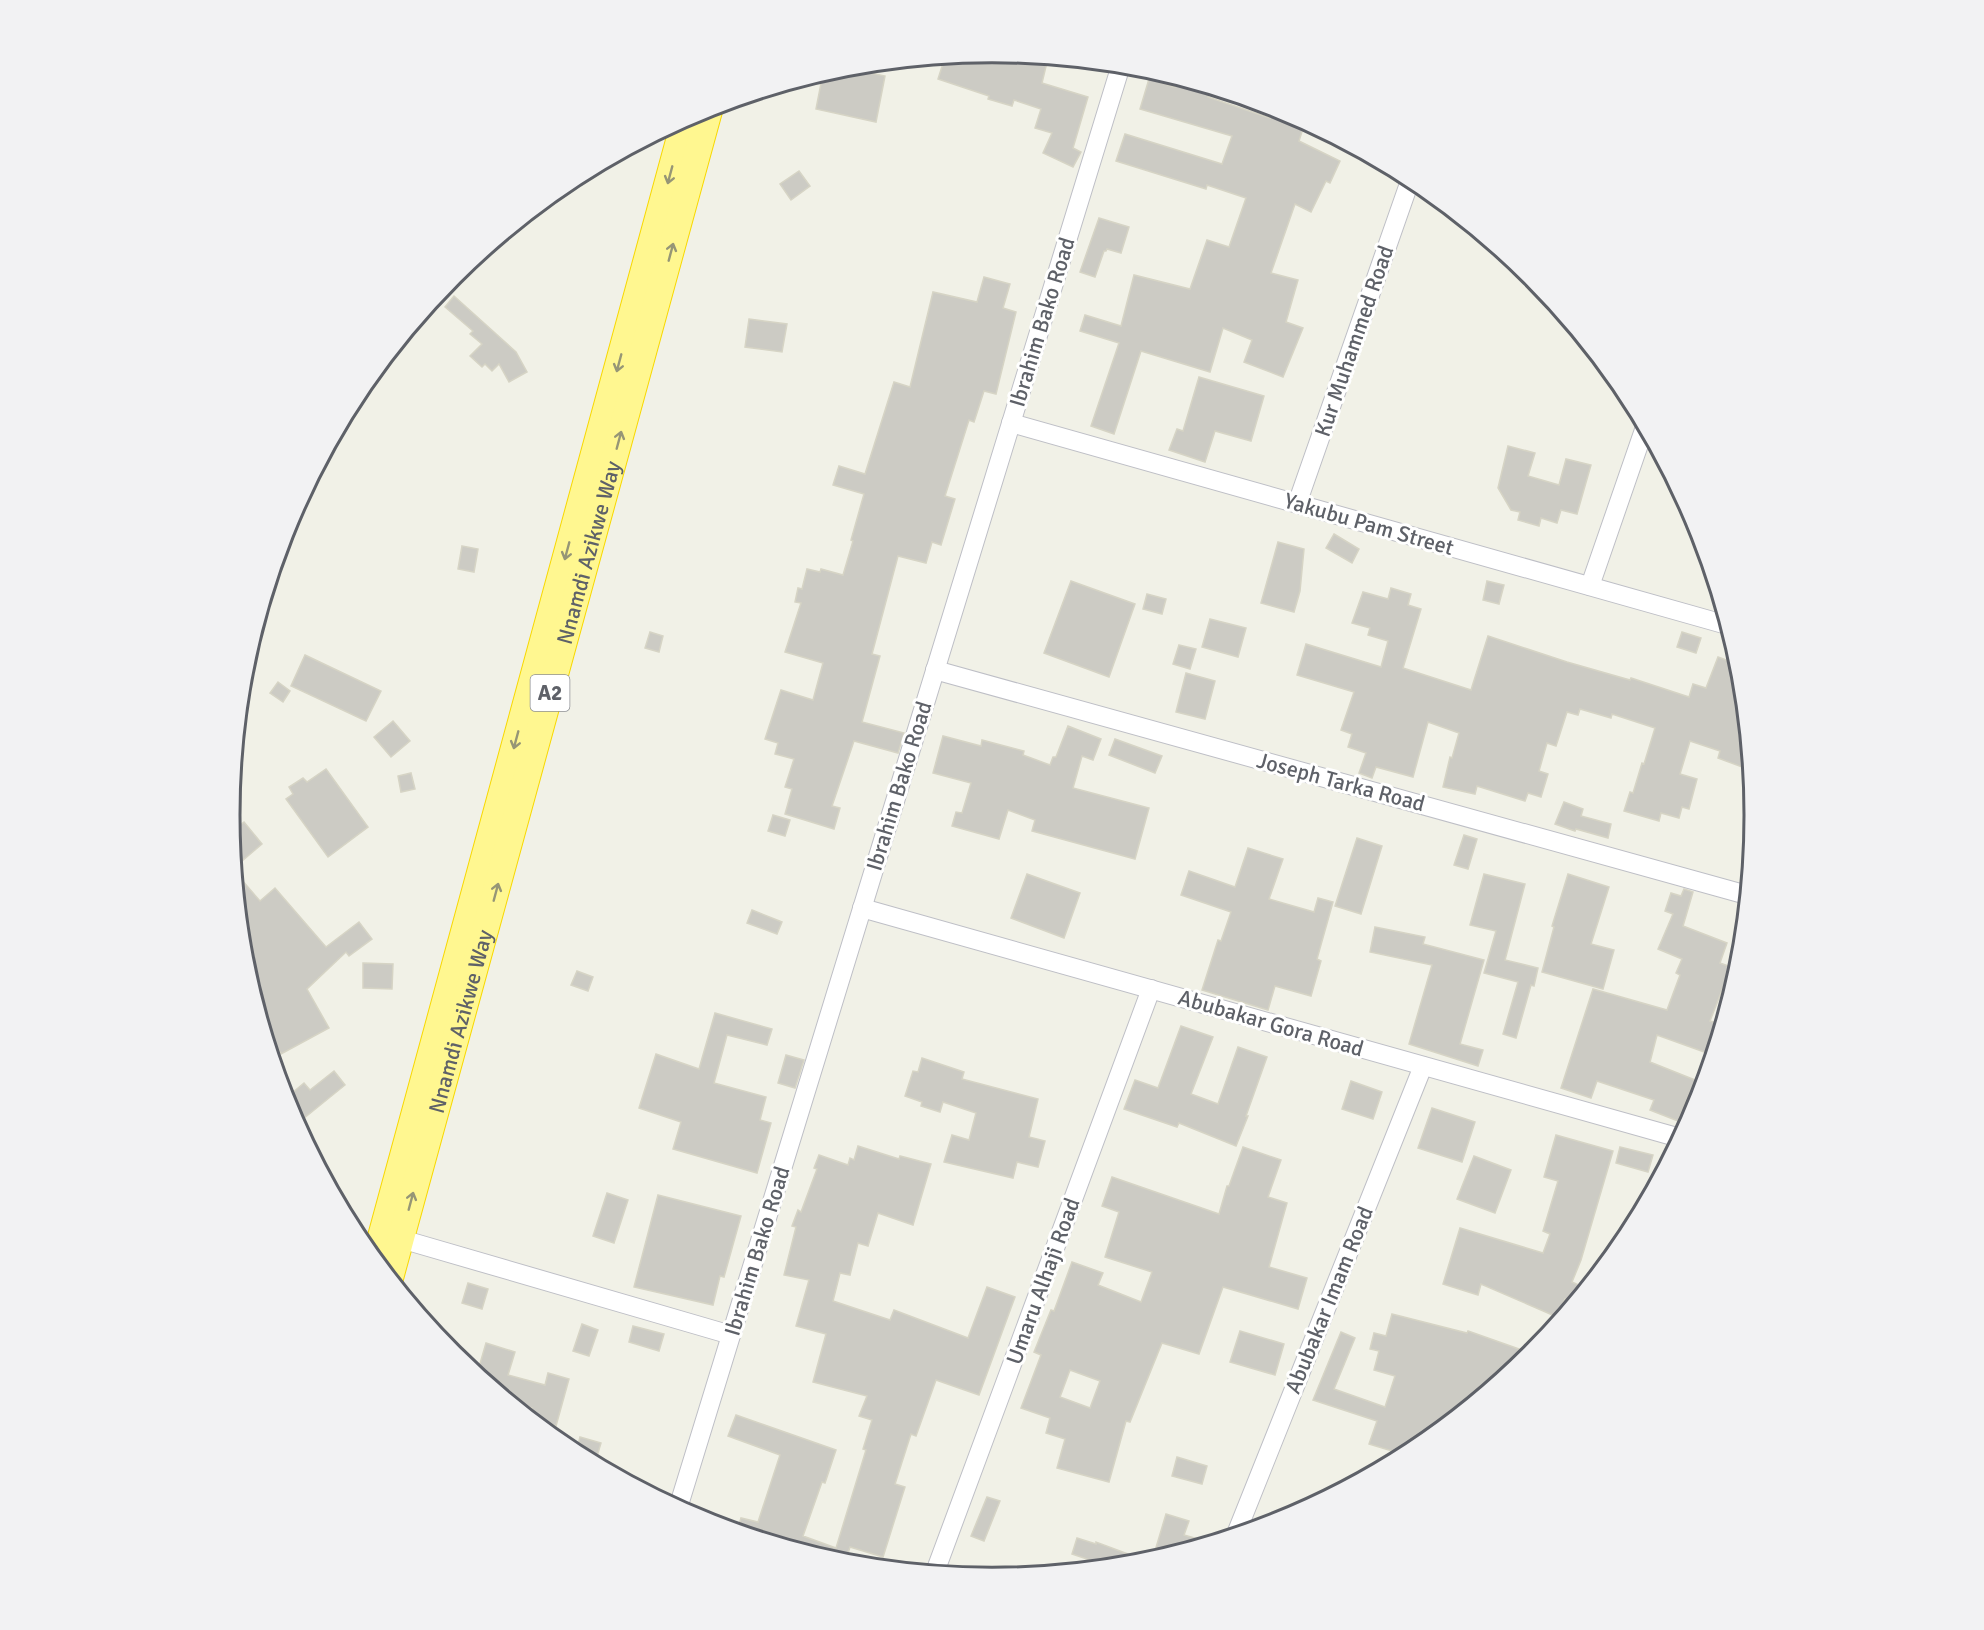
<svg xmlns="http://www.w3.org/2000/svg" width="1984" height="1630" font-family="Signika,sans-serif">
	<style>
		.building { fill: #cccbc4; stroke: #d6d4c5; stroke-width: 1.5; fill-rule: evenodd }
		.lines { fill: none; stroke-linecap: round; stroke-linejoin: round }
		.minor-casing { stroke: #bebfc6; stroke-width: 20 }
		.highway-casing { stroke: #f8d800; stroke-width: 28 }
		.minor { stroke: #fff; stroke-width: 18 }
		.highway { stroke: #fff790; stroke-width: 26 }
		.oneway { stroke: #969676 }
		.labels { text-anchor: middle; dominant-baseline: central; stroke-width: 6; stroke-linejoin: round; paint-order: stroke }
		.shield { fill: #fff; stroke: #8e9095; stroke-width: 1.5 }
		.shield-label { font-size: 21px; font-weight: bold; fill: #5e6168 }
		.street-label { font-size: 22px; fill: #5e6168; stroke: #fff }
		.rim { fill: none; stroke: #5e6168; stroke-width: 3 }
	</style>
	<rect width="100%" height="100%" fill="#f1f1e7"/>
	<g class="building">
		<path d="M 992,52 L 1048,58 L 1042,83 L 1088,97 L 1073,148 L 1081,152 L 1073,167 L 1043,153 L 1052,133 L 1035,128 L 1041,109 L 1014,100 L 1012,106 L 988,99 L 989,96 L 938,79 L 945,57 Z"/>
		<path d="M 842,67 L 885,76 L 876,122 L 816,109 L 823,73 Z"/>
		<path d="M 1178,78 L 1210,88 L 1208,97 L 1270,118 L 1274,108 L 1284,111 L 1305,122 L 1299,141 L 1340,161 L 1330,183 L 1326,181 L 1311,212 L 1295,204 L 1271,273 L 1298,280 L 1286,322 L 1303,328 L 1283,377 L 1244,362 L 1252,340 L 1223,328 L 1210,372 L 1141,351 L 1114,434 L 1091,426 L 1119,343 L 1080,331 L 1085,315 L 1121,326 L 1134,275 L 1190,289 L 1207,240 L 1229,247 L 1246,198 L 1207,185 L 1206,189 L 1116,161 L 1125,134 L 1222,164 L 1232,136 L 1140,109 L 1149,79 L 1175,87 Z"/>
		<path d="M 799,171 L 810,186 L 791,200 L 780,184 Z"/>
		<path d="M 1099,218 L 1129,227 L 1121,253 L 1107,249 L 1106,251 L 1104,251 L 1095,277 L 1080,272 Z"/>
		<path d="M 984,277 L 1010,284 L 1003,308 L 1016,312 L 996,394 L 984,391 L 974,422 L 969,420 L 945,496 L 955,499 L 941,545 L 932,542 L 926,563 L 898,556 L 872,654 L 880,656 L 862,722 L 904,733 L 898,753 L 854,741 L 832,806 L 840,808 L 834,829 L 785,814 L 792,789 L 785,787 L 794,759 L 775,754 L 778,743 L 765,739 L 781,690 L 813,700 L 823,663 L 785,652 L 801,603 L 795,602 L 798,588 L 802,589 L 807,569 L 820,572 L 821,569 L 843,575 L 853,541 L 851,540 L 864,494 L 833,485 L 839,466 L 865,474 L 894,382 L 910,387 L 933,292 L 977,302 Z"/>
		<path d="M 454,296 L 516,352 L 527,372 L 509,382 L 499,364 L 492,371 L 485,364 L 482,367 L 470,356 L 482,344 L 470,334 L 473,331 L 445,307 Z"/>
		<path d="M 749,319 L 787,324 L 782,352 L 745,347 Z"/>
		<path d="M 1199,377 L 1264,396 L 1251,441 L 1215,431 L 1205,462 L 1169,450 L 1177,429 L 1183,431 Z"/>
		<path d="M 1508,446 L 1535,453 L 1528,476 L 1559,485 L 1566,459 L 1591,465 L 1577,514 L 1561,510 L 1557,523 L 1541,518 L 1539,526 L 1518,520 L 1520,512 L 1511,510 L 1498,488 Z"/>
		<path d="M 1334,534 L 1359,549 L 1352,563 L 1326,548 Z"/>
		<path d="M 1278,542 L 1304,549 L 1300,591 L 1294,612 L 1261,603 Z"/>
		<path d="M 462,546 L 478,549 L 474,572 L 458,569 Z"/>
		<path d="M 1071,581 L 1135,604 L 1109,677 L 1044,653 Z"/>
		<path d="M 1487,581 L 1504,585 L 1499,604 L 1483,600 Z"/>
		<path d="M 1391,588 L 1411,594 L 1408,605 L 1421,609 L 1403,668 L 1471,690 L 1488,636 L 1567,662 L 1630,680 L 1631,678 L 1689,697 L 1693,684 L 1706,688 L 1718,657 L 1737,664 L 1740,667 L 1750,770 L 1718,758 L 1720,751 L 1690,741 L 1680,774 L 1697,779 L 1689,809 L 1682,807 L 1679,818 L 1661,813 L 1659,821 L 1624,811 L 1630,792 L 1633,793 L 1642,763 L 1644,764 L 1655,728 L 1612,714 L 1611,718 L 1580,709 L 1578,715 L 1567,712 L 1556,746 L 1547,743 L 1539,771 L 1548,774 L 1541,797 L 1528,793 L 1525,801 L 1477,786 L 1475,794 L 1443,787 L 1450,757 L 1452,758 L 1459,733 L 1428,722 L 1413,777 L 1376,767 L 1372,778 L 1359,773 L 1366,753 L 1348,747 L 1352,734 L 1341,730 L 1354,692 L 1297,675 L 1306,644 L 1381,667 L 1388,641 L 1368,635 L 1370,628 L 1352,623 L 1363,592 L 1388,599 Z"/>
		<path d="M 1147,594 L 1166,599 L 1162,614 L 1143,609 Z"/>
		<path d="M 1210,619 L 1246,628 L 1238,657 L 1202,647 Z"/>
		<path d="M 650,632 L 663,636 L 659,652 L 645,648 Z"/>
		<path d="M 1682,632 L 1701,638 L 1696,653 L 1677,647 Z"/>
		<path d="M 1179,645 L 1196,649 L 1190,669 L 1173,664 Z"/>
		<path d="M 305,655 L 381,691 L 366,721 L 291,686 Z"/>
		<path d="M 1186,673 L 1215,681 L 1205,719 L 1176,712 Z"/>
		<path d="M 278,682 L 290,691 L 283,702 L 270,693 Z"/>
		<path d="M 393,721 L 410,741 L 391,757 L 374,737 Z"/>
		<path d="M 1068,726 L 1101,739 L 1093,760 L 1082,756 L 1073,788 L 1149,808 L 1135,859 L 1032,831 L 1035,820 L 1008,810 L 999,839 L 952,826 L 956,812 L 962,813 L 971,783 L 933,773 L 943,736 L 981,746 L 982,740 L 1024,751 L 1023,755 L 1050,765 L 1053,757 L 1056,757 Z"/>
		<path d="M 1115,739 L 1162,756 L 1155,773 L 1109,755 Z"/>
		<path d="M 326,769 L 368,827 L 328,857 L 286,799 L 293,794 L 289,787 L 303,778 L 307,782 Z"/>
		<path d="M 411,773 L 415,789 L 401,792 L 398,776 Z"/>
		<path d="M 1564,802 L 1583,809 L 1581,816 L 1611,824 L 1608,838 L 1576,829 L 1575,831 L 1555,824 Z"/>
		<path d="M 773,815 L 790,820 L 785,836 L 768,831 Z"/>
		<path d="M 244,822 L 262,844 L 235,867 L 231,832 Z"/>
		<path d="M 1464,835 L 1477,839 L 1468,869 L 1454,865 Z"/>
		<path d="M 1357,838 L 1382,846 L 1361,914 L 1335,906 Z"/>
		<path d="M 1248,848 L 1283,859 L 1269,899 L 1314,912 L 1318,898 L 1333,902 L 1317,959 L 1321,961 L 1311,996 L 1275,986 L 1268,1010 L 1202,990 L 1218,940 L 1221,941 L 1231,912 L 1181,895 L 1189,871 L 1235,887 Z"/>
		<path d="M 235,872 L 260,901 L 275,888 L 326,947 L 359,922 L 372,939 L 349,956 L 346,952 L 307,989 L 329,1028 L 281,1054 L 259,1014 L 244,963 Z"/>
		<path d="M 1027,874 L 1080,893 L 1064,938 L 1011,918 Z"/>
		<path d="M 1484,874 L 1525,884 L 1505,960 L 1538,968 L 1534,986 L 1531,985 L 1516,1038 L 1503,1034 L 1518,982 L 1484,973 L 1496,931 L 1470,925 Z"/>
		<path d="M 1568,874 L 1609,887 L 1591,944 L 1614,950 L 1603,989 L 1542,972 L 1554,927 L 1552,926 Z"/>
		<path d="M 1684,889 L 1693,892 L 1683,926 L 1727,943 L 1720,963 L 1731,967 L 1710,1021 L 1717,1023 L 1707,1053 L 1657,1035 L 1650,1062 L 1695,1080 L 1678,1121 L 1650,1110 L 1654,1100 L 1597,1081 L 1591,1098 L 1561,1088 L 1593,989 L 1667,1010 L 1680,975 L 1676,973 L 1682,959 L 1658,949 L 1673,914 L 1665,911 L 1671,893 L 1681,896 Z"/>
		<path d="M 752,910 L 782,922 L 777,934 L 747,923 Z"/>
		<path d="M 1375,927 L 1425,937 L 1423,944 L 1484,960 L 1460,1044 L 1483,1050 L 1478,1066 L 1409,1044 L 1432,965 L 1370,952 Z"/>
		<path d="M 363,963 L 393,964 L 392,989 L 363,988 Z"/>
		<path d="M 577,971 L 593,977 L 588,991 L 571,985 Z"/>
		<path d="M 715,1013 L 772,1029 L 767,1045 L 727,1035 L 714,1083 L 766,1097 L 760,1120 L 771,1123 L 757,1173 L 673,1149 L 681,1122 L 639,1108 L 656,1054 L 699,1069 Z"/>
		<path d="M 1181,1026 L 1213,1037 L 1191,1094 L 1218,1104 L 1238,1047 L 1267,1057 L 1246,1116 L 1248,1116 L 1236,1146 L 1179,1123 L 1177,1127 L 1124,1109 L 1135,1080 L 1158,1088 Z"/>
		<path d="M 786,1055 L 804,1060 L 795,1088 L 778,1083 Z"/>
		<path d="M 922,1058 L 964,1072 L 962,1079 L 1038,1099 L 1029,1137 L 1045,1141 L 1038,1167 L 1017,1162 L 1013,1178 L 944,1162 L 952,1135 L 969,1140 L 976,1113 L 943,1102 L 940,1112 L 921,1106 L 922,1102 L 905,1096 L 913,1071 L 918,1072 Z"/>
		<path d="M 334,1071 L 345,1085 L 303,1119 L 286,1098 L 304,1083 L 310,1090 Z"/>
		<path d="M 1351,1081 L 1382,1092 L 1373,1119 L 1342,1109 Z"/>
		<path d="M 1432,1108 L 1475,1122 L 1462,1162 L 1418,1148 Z"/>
		<path d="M 1556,1135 L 1613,1151 L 1581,1260 L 1572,1282 L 1583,1287 L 1578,1297 L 1574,1302 L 1565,1299 L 1557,1317 L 1481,1284 L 1478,1295 L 1443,1284 L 1460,1228 L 1543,1253 L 1550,1234 L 1543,1231 L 1558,1181 L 1544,1177 Z"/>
		<path d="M 858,1146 L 899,1159 L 900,1156 L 931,1164 L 913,1225 L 878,1213 L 868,1246 L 858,1243 L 850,1275 L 840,1273 L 833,1301 L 890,1320 L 894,1310 L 968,1338 L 987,1287 L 1015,1297 L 979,1395 L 936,1380 L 916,1436 L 911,1434 L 895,1484 L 905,1487 L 883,1557 L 850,1547 L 845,1563 L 737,1531 L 741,1518 L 758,1522 L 780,1455 L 728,1436 L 736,1415 L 836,1450 L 825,1483 L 822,1482 L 803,1536 L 836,1548 L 866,1450 L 863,1449 L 872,1420 L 859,1416 L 867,1396 L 813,1382 L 826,1334 L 796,1326 L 809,1280 L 784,1275 L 796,1227 L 792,1226 L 798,1210 L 801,1212 L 817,1169 L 814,1168 L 819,1155 L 848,1165 L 850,1158 L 854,1160 Z"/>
		<path d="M 1243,1147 L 1281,1160 L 1268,1197 L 1287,1203 L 1269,1267 L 1307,1278 L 1298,1309 L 1223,1287 L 1199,1354 L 1162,1343 L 1130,1422 L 1126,1421 L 1109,1482 L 1057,1468 L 1065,1439 L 1046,1433 L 1050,1418 L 1021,1408 L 1041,1355 L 1034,1352 L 1051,1310 L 1054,1311 L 1072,1262 L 1103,1273 L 1098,1285 L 1141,1302 L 1152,1272 L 1105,1257 L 1119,1212 L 1102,1206 L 1112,1177 L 1219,1214 L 1227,1186 L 1229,1186 ZM 1070,1370 L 1100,1381 L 1090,1408 L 1060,1397 Z"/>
		<path d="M 1620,1147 L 1653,1155 L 1648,1172 L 1616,1163 Z"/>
		<path d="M 1474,1156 L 1511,1170 L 1495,1213 L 1457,1199 Z"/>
		<path d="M 607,1193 L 628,1200 L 614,1243 L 593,1236 Z"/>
		<path d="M 658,1195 L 741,1216 L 724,1277 L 720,1276 L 713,1305 L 634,1287 Z"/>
		<path d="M 468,1283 L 488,1289 L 482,1309 L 462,1303 Z"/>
		<path d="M 1392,1314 L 1467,1333 L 1468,1331 L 1519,1349 L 1510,1371 L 1415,1449 L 1405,1455 L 1369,1444 L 1377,1421 L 1313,1400 L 1341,1332 L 1355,1338 L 1334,1389 L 1385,1407 L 1395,1376 L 1374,1370 L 1379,1351 L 1370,1349 L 1374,1333 L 1386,1336 Z"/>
		<path d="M 582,1324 L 598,1330 L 589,1356 L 573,1351 Z"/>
		<path d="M 633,1326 L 664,1334 L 659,1351 L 629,1342 Z"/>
		<path d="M 1240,1331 L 1284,1344 L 1275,1375 L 1230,1362 Z"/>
		<path d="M 486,1343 L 515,1352 L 508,1375 L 545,1385 L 548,1373 L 569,1379 L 556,1426 L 532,1419 L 529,1417 L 532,1408 L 511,1402 L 477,1374 Z"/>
		<path d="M 580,1437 L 601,1443 L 595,1463 L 576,1453 Z"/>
		<path d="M 1177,1457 L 1207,1466 L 1202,1484 L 1172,1476 Z"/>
		<path d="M 987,1497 L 1000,1501 L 984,1541 L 971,1536 Z"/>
		<path d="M 1166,1514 L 1189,1521 L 1184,1535 L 1209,1542 L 1168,1554 L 1155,1551 Z"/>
		<path d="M 1077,1538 L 1096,1544 L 1096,1542 L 1128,1554 L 1125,1564 L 1087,1568 L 1090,1560 L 1072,1554 Z"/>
	</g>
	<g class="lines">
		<defs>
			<g id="minor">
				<path d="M 1011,423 L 1727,625"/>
				<path d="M 1297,504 L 1411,178"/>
				<path d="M 1590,586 L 1645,427"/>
				<path d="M 935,670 L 1747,895"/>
				<path d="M 862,908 L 1680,1138"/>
				<path d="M 401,1239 L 731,1335"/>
				<path d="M 678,1508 L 1121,65"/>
				<path d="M 1236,1534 L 1423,1066"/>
				<path d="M 935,1572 L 1151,989"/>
			</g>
			<g id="highway">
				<path d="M 375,1259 L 685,119"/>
				<path id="s1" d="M 390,1278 L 710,107"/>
			</g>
		</defs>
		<use href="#minor" class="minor-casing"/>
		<use href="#highway" class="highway-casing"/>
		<use href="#minor" class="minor"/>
		<use href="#highway" class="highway"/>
	</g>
	<defs><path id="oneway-shaft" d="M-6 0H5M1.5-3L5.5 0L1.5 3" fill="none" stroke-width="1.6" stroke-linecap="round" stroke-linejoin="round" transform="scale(1.5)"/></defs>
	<g class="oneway">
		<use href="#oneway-shaft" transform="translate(670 175) rotate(105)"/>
		<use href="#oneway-shaft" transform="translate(671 252) rotate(-75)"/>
		<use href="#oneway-shaft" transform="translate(619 363) rotate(105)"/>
		<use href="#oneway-shaft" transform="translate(619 440) rotate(-75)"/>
		<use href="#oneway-shaft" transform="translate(567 551) rotate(105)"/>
		<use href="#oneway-shaft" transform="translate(516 740) rotate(105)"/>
		<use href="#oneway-shaft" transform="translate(496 892) rotate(-75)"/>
		<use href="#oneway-shaft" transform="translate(411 1201) rotate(-75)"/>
	</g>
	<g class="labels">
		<rect class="shield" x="530.5" y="675" width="39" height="36" rx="4.5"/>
		<g class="shield-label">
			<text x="550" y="693">A2</text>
		</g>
		<g class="street-label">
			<text transform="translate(1042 322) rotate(-73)">Ibrahim Bako Road</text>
			<text transform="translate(1354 341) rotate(-71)">Kur Muhammed Road</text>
			<text transform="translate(1369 524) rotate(16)">Yakubu Pam Street</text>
			<text stroke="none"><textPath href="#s1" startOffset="752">Nnamdi Azikwe Way</textPath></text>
			<text transform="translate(1341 782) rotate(15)">Joseph Tarka Road</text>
			<text transform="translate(899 786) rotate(-73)">Ibrahim Bako Road</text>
			<text stroke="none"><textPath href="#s1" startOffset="266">Nnamdi Azikwe Way</textPath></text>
			<text transform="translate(1271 1023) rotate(16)">Abubakar Gora Road</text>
			<text transform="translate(757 1251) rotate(-73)">Ibrahim Bako Road</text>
			<text transform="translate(1043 1281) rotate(-70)">Umaru Alhaji Road</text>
			<text transform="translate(1329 1300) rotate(-68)">Abubakar Imam Road</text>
		</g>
	</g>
	<path d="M0 0H1984V1630H0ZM240 815a752 752 0 1 1 1504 0a752 752 0 1 1-1504 0Z" fill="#f2f2f3" fill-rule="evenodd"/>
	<path class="rim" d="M240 815a752 752 0 1 1 1504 0a752 752 0 1 1-1504 0Z"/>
</svg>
